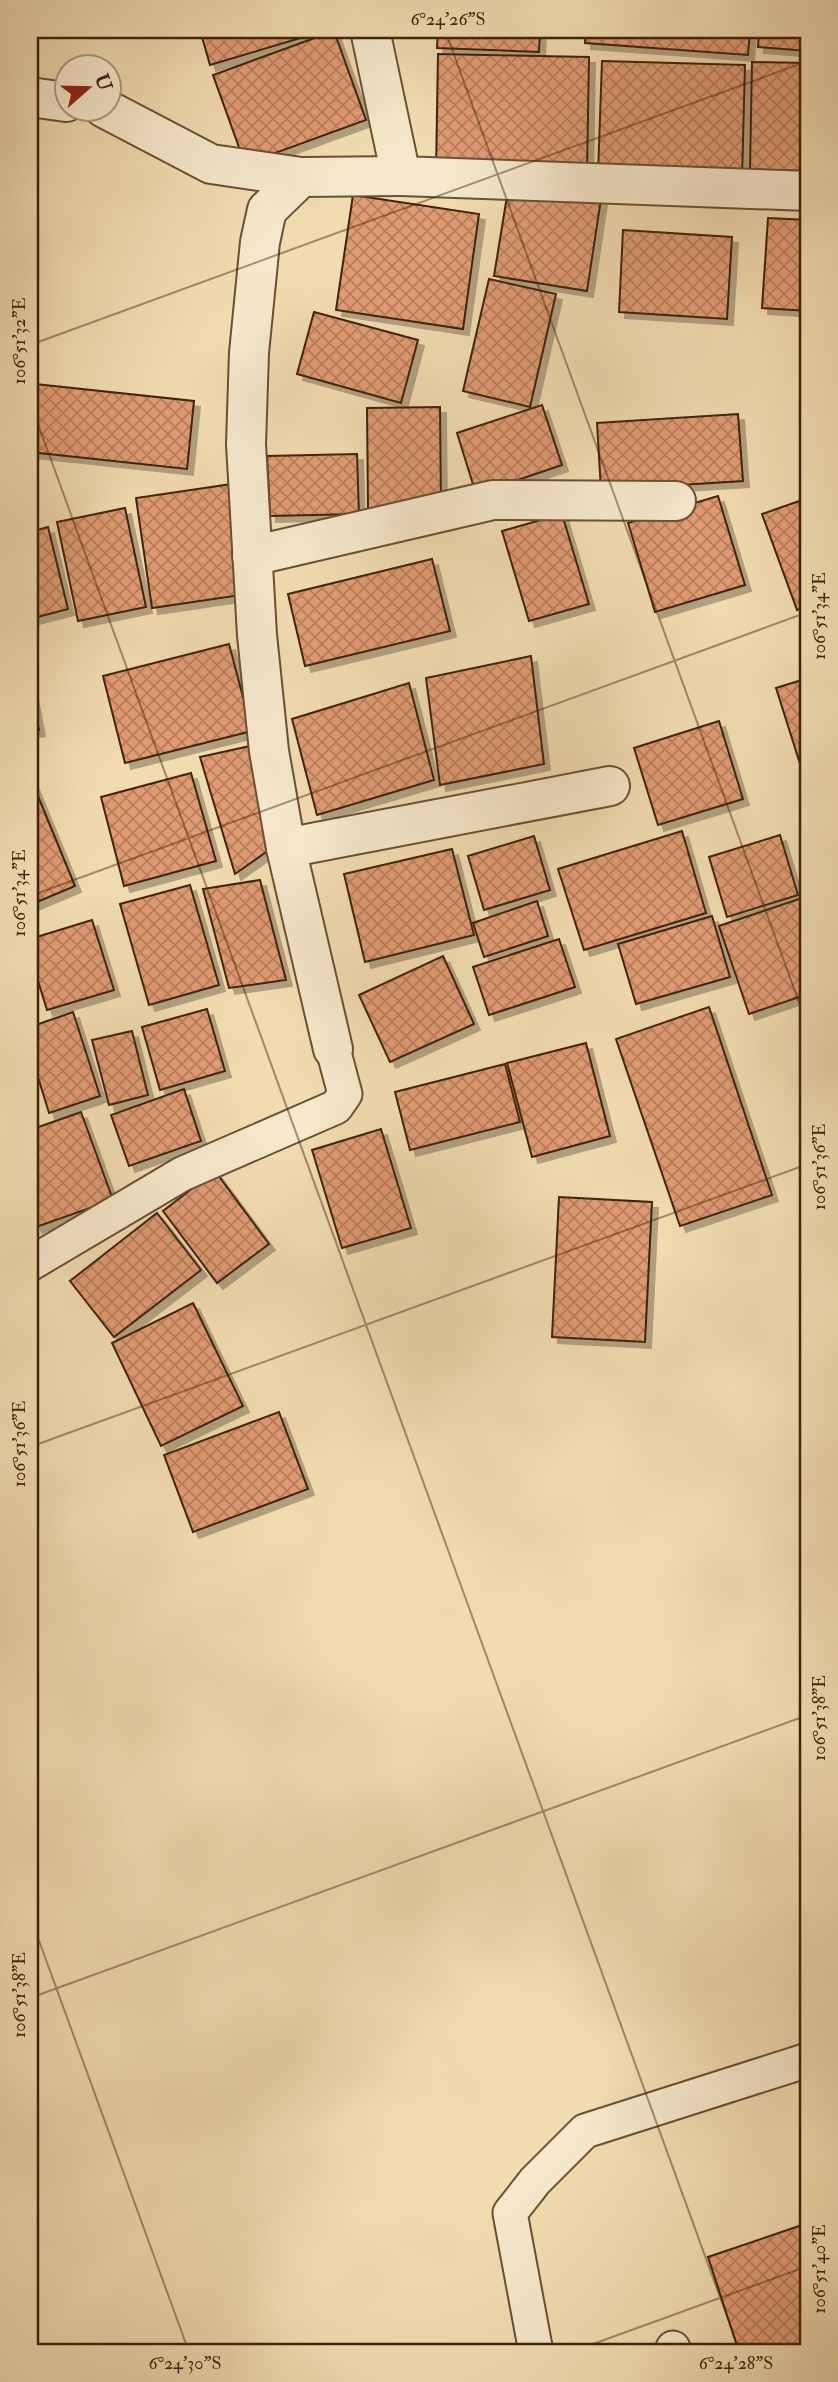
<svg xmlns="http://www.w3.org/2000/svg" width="838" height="2382" font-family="'IM FELL Double Pica',serif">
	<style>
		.building { fill: url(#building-cross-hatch); stroke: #3d220b; stroke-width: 2; filter: url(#shadow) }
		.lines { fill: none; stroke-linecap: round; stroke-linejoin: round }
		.service-casing { stroke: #6a5034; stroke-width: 37 }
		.minor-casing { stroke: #6a5034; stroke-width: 42 }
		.service { stroke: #f6e8cc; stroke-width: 33 }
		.minor { stroke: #f6e8cc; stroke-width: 38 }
		.ticks { fill: none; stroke: #3d220b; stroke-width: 2; stroke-opacity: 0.45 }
		.neatline { fill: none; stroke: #3d220b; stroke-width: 2.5 }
		.ticks-label { font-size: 18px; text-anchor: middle; fill: #3d220b }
	</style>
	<defs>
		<pattern id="building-cross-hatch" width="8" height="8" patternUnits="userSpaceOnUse" patternTransform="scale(1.75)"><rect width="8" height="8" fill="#e19b72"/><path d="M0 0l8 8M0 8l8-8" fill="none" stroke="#b87e5c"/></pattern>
		<filter id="shadow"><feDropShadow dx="6" dy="6" stdDeviation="0" flood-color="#0004"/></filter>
	</defs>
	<rect width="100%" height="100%" fill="#f1dcb0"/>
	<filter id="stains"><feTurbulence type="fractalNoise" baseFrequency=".00286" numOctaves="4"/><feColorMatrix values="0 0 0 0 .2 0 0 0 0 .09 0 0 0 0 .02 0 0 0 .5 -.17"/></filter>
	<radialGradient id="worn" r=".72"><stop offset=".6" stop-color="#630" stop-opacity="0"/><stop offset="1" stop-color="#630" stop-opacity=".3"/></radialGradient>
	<g class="building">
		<path d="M 200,30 L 327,30 L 210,65 Z"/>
		<path d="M 438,30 L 540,30 L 539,52 L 437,48 Z"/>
		<path d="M 586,30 L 750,30 L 748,55 L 585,43 Z"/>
		<path d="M 759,30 L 808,30 L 808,51 L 758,47 Z"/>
		<path d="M 334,31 L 366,120 L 245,164 L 213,75 Z"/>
		<path d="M 438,54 L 589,57 L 587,174 L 436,172 Z"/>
		<path d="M 602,61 L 745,65 L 742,179 L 598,174 Z"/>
		<path d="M 752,62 L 808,63 L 808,171 L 750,170 Z"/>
		<path d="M 509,184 L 601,199 L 587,291 L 494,276 Z"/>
		<path d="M 353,195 L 479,214 L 463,329 L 336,310 Z"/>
		<path d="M 768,218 L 808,220 L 808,311 L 762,308 Z"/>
		<path d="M 623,230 L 732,237 L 727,319 L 619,312 Z"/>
		<path d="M 489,279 L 556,294 L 530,407 L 463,391 Z"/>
		<path d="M 314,312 L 418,340 L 401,403 L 297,374 Z"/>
		<path d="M 35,384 L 194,401 L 187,469 L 30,452 Z"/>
		<path d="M 542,405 L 562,465 L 476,494 L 457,433 Z"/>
		<path d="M 440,407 L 441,508 L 368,509 L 367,408 Z"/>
		<path d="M 738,414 L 743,481 L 601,490 L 597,423 Z"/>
		<path d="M 357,454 L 359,514 L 270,516 L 267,456 Z"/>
		<path d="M 232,484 L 248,594 L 152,608 L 136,498 Z"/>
		<path d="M 718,496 L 745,585 L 655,612 L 628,523 Z"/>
		<path d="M 808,498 L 808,606 L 797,610 L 762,514 Z"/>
		<path d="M 125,508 L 146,607 L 78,621 L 57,522 Z"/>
		<path d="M 562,514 L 589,604 L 529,621 L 502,531 Z"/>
		<path d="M 48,527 L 68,609 L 30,619 L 30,532 Z"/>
		<path d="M 432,559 L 450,631 L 305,666 L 288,594 Z"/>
		<path d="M 229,644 L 252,731 L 125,763 L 103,676 Z"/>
		<path d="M 531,656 L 544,764 L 440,785 L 426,678 Z"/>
		<path d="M 808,678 L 808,789 L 776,688 Z"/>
		<path d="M 30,683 L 39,730 L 30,732 Z"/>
		<path d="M 409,683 L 434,780 L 317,815 L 292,719 Z"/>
		<path d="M 719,721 L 743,799 L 658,825 L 634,748 Z"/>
		<path d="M 250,746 L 269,850 L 235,874 L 200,757 Z"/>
		<path d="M 191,773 L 216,861 L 124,886 L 101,797 Z"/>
		<path d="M 33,784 L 75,886 L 30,905 L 30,785 Z"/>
		<path d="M 682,831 L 706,913 L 584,950 L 558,869 Z"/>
		<path d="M 780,835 L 798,895 L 727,917 L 709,857 Z"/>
		<path d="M 534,836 L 550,890 L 484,910 L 468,856 Z"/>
		<path d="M 452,849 L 474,935 L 365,962 L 344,874 Z"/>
		<path d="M 260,880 L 286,980 L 229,988 L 203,889 Z"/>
		<path d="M 190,885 L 219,985 L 149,1005 L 120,904 Z"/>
		<path d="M 805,897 L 808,907 L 808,994 L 749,1014 L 719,926 Z"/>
		<path d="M 537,901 L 548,936 L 484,957 L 473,923 Z"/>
		<path d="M 712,916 L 730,977 L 636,1004 L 618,944 Z"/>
		<path d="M 92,920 L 114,990 L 47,1010 L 30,955 L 30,939 Z"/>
		<path d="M 559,939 L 575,987 L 489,1015 L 473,967 Z"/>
		<path d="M 443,956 L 474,1024 L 390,1062 L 359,995 Z"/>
		<path d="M 709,1007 L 772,1195 L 680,1226 L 616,1039 Z"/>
		<path d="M 207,1009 L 225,1071 L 160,1090 L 142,1027 Z"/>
		<path d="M 73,1012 L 100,1096 L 49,1113 L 30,1051 L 30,1027 Z"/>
		<path d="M 132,1031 L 148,1095 L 109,1105 L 92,1040 Z"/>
		<path d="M 586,1043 L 610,1136 L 532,1157 L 507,1063 Z"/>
		<path d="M 505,1064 L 520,1122 L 410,1150 L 395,1092 Z"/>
		<path d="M 184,1089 L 201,1141 L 129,1166 L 111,1115 Z"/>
		<path d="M 81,1112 L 113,1200 L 36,1227 L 30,1209 L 30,1130 Z"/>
		<path d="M 381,1129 L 411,1228 L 342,1248 L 312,1150 Z"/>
		<path d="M 215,1171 L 269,1244 L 217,1283 L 163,1211 Z"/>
		<path d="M 559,1197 L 652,1202 L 645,1342 L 552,1337 Z"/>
		<path d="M 157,1213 L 201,1270 L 114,1337 L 70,1281 Z"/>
		<path d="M 193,1303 L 243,1406 L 161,1446 L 112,1343 Z"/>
		<path d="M 279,1412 L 308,1489 L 193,1532 L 164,1455 Z"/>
		<path d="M 808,2223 L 808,2352 L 739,2352 L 708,2257 Z"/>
	</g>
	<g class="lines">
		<defs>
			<g id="service">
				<path d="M 30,1264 L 182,1174 L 336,1107 L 345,1094 L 333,1049"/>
				<path d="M 673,2348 L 674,2352"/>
				<path d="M 536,2352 L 510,2213 L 535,2181 L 585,2131 L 808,2060"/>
			</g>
			<g id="minor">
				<path d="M 370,30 L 401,176 L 808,191"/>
				<path d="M 30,97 L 66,102"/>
				<path d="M 104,108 L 211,164 L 301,177 L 401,176"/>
				<path d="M 301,177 L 267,210 L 260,242 L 249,353 L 246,444 L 257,635 L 269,751 L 286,848 L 333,1049"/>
				<path d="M 252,556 L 493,500 L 676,501"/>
				<path d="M 286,848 L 610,786"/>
			</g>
		</defs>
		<use href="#service" class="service-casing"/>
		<use href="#minor" class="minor-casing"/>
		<use href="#service" class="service"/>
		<use href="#minor" class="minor"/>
	</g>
	<path class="ticks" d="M 445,30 L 808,1027M 30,345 L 808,61M 30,402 L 740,2352M 30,896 L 808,612M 30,1447 L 808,1164M 30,1916 L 189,2352M 30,1998 L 808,1715M 571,2352 L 808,2266"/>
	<rect width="838" height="2382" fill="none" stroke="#f1dcb0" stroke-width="77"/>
	<g transform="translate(88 88) rotate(70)"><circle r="33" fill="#f6e8cc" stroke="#ac997f" stroke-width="2"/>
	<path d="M0-5L12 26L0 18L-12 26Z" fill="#8f2418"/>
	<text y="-10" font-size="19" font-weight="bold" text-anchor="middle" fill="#3d220b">U</text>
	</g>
	<rect x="38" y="38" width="762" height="2306" class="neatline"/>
	<g class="ticks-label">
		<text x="448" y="25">6°24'26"S</text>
		<text transform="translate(19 341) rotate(-90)" y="6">106°51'32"E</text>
		<text transform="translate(819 616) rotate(-90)" y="6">106°51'34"E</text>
		<text transform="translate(19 893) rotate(-90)" y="6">106°51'34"E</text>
		<text transform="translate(819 1167) rotate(-90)" y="6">106°51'36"E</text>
		<text transform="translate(19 1444) rotate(-90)" y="6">106°51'36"E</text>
		<text transform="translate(819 1718) rotate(-90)" y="6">106°51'38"E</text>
		<text transform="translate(19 1995) rotate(-90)" y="6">106°51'38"E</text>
		<text transform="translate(819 2269) rotate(-90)" y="6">106°51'40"E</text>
		<text x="185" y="2369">6°24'30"S</text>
		<text x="736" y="2369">6°24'28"S</text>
	</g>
	<rect width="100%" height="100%" filter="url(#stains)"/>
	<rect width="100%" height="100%" fill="url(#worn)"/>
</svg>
